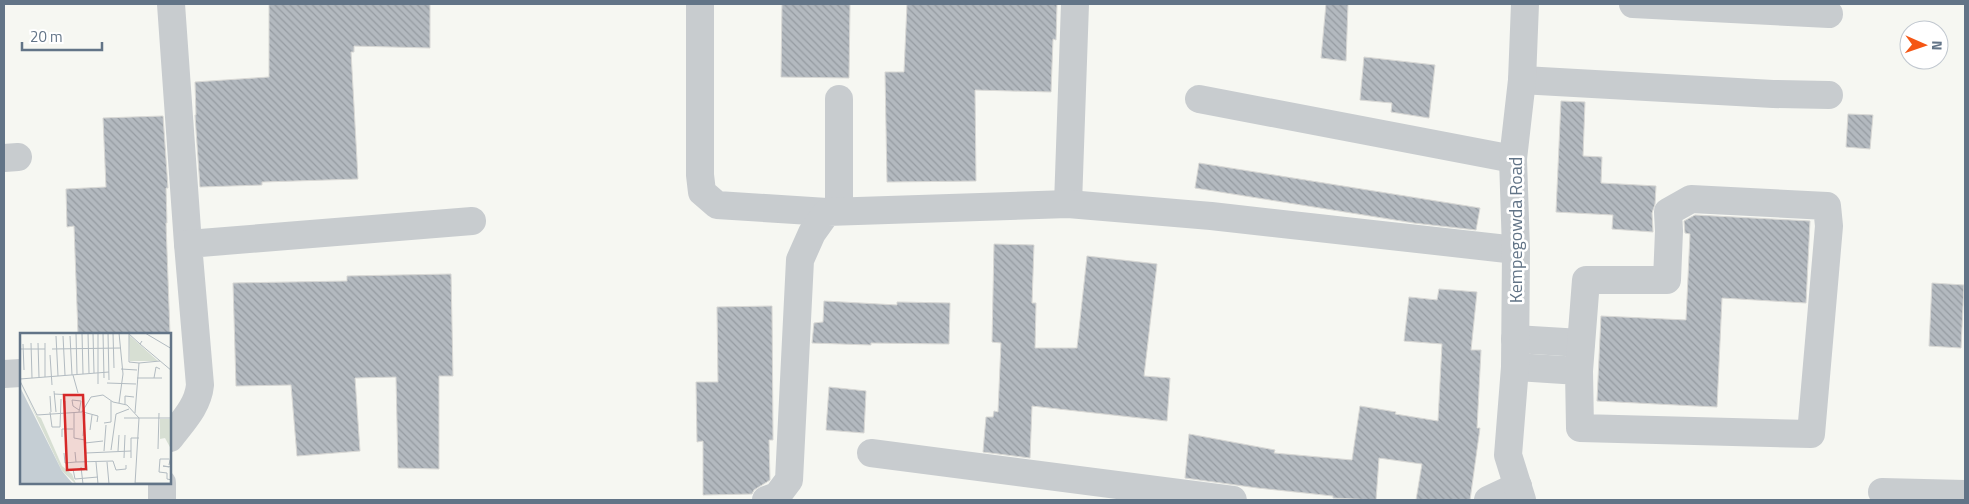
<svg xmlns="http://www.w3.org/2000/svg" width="1969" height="504" font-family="'Titillium Web',sans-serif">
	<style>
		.building { fill: url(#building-back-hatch); stroke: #d8d8d5 }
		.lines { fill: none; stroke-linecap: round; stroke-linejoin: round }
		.minor { stroke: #c8cccf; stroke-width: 28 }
		.labels { text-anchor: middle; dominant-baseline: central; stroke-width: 5; stroke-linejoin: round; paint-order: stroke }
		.street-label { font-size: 18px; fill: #627487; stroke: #fff }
		.inset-road { fill: none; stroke: #b2bbc1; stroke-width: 1 }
		.view { fill: #d62828; fill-opacity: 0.15; stroke: #d62828; stroke-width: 2.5 }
		.inset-edge { fill: none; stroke: #627487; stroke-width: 2.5 }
	</style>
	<defs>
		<pattern id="building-back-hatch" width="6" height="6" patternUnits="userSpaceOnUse" patternTransform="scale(1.25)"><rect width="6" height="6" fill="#b3b9bf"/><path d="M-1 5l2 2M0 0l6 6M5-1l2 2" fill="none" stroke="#959ba1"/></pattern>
	</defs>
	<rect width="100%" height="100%" fill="#f6f7f2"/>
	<g class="building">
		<path d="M 269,4 L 430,4 L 430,48 L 354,46 L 354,52 L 351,52 L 358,179 L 262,182 L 262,185 L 200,187 L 195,115 L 196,115 L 195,82 L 269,77 Z"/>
		<path d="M 782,4 L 850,4 L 849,78 L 781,77 Z"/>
		<path d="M 907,4 L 1057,4 L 1056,40 L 1053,39 L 1051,92 L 975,90 L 976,181 L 887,182 L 885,72 L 904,72 Z"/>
		<path d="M 1326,4 L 1348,4 L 1346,61 L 1321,58 Z"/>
		<path d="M 1364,57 L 1435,65 L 1429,118 L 1391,112 L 1392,103 L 1360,100 Z"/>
		<path d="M 1561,101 L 1585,102 L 1583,156 L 1602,157 L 1601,183 L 1656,186 L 1655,204 L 1652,213 L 1653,232 L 1612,229 L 1613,215 L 1556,212 Z"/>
		<path d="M 1848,114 L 1873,115 L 1870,149 L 1846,147 Z"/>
		<path d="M 163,116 L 168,188 L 166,188 L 167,223 L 166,223 L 170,334 L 78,334 L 74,226 L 67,227 L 66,189 L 106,187 L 103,118 Z"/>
		<path d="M 1199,163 L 1480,208 L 1476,230 L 1414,223 L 1195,188 Z"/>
		<path d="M 1695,215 L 1810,221 L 1806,303 L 1722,298 L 1717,407 L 1597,401 L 1601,316 L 1686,320 L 1690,234 L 1685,233 L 1684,221 Z"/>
		<path d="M 994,244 L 1034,245 L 1032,303 L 1036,303 L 1035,348 L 1077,348 L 1087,256 L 1157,264 L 1144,376 L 1170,378 L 1167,421 L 1032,406 L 1030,458 L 983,452 L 986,417 L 993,417 L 994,411 L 998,412 L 1001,343 L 992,342 Z"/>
		<path d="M 451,274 L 453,376 L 439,376 L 439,469 L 398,468 L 396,377 L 355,378 L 360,451 L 297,456 L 291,385 L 236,386 L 233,283 L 347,281 L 347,276 Z"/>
		<path d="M 1932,283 L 1964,285 L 1961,348 L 1929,346 Z"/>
		<path d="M 1439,289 L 1477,292 L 1471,350 L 1481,350 L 1477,428 L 1480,428 L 1470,500 L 1416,500 L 1422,464 L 1379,458 L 1376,500 L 1333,498 L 1333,496 L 1258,488 L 1185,478 L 1189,434 L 1275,450 L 1274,453 L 1352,460 L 1360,406 L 1396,412 L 1395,414 L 1438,421 L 1442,344 L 1404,341 L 1409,297 L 1437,300 Z"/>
		<path d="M 824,301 L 897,305 L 897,302 L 950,303 L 949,344 L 871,343 L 871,345 L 812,343 L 814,323 L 823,322 Z"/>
		<path d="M 772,306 L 773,440 L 769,440 L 770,480 L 754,490 L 752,494 L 703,495 L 703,441 L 697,442 L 696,382 L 718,382 L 717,307 Z"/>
		<path d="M 829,387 L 866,391 L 864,433 L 826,430 Z"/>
	</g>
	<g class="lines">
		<g class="minor">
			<path d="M 171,4 L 188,244"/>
			<path d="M 700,4 L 700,175 L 702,192 L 717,205 L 827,212"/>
			<path d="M 1633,4 L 1829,14"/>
			<path d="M 1522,80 L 1773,94 L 1829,95"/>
			<path d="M 839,99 L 839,211"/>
			<path d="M 1199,99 L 1513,159"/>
			<path d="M 4,158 L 18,157"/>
			<path d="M 1068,204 L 1075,4"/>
			<path d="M 1515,339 L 1581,343"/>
			<path d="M 1515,367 L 1579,371 L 1580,428 L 1811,434 L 1829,226 L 1827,206 L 1691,199 L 1668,212 L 1669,231 L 1667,280 L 1586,280 L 1579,371"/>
			<path d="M 4,374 L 21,373"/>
			<path d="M 170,438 C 183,421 198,406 200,385 L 188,244 L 472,221"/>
			<path d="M 871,453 L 1233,500"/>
			<path d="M 162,483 L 162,500"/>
			<path d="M 1882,492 L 1965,494"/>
			<path d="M 766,500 L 777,496 L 789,480 L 800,260 L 812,233 L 827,212 L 1068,204 L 1211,216 L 1516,250"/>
			<path d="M 1488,500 L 1518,486"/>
			<path d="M 1522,500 L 1508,455 L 1515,367 L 1516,250 L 1513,159 L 1522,80 L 1525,4"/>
		</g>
	</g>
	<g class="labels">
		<g class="street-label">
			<text transform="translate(1515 230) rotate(-90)">Kempegowda Road</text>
		</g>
	</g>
	<g transform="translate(20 333)">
		<rect width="151" height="151" fill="#f6f7f2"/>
		<path d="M 109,2 L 138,28 L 110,28 ZM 140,86 L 151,86 L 151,116 L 145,105 L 140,106 Z" fill="#d7dfd3"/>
		<path d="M 0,50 L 16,82 L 21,85 L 42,133 L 52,141 L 56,151 L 42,138 Z" fill="#d7dfd3"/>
		<path d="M 0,54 L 42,138 L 53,151 L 0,151 Z" fill="#c5ced4"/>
		<path class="inset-road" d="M 56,0 L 57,41M 62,0 L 63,41M 68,0 L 69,40M 73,0 L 74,40M 83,0 L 84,45M 88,0 L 89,47M 93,0 L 94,35M 108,0 L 120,11 L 122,8M 109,0 L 109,29 L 119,30M 125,0 L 152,16M 36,3 L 38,43M 43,3 L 45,42M 50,3 L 52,42M 11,10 L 12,45M 18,10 L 19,44M 3,11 L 4,37M 120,11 L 152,38M 0,16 L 25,16M 32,16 L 101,15M 30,22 L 32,52M 101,36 L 117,37M 53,42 L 58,60M 25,44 L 25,10M 117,45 L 142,45M 134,45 L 136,34 L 140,36M 0,46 L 89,39M 0,48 L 17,82 L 62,79 L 71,64 L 83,62 L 93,69 L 107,72 L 119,85M 87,50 L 116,51M 78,51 L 78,0M 34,58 L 36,79M 34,61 L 53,62M 30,63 L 31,79M 99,70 L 103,41 L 99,0M 105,71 L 105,63 L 114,64M 30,79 L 32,94 L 40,94 L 41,66M 54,79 L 54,105 L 65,107 L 67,138M 59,79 L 61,68 L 52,67 L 53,73 L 59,77M 63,79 L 78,83 L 77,89M 115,80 L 119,30 L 140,28M 104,85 L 152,85M 45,88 L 45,68M 84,90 L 91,89 L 91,68M 70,97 L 72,82M 63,103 L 65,81M 42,104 L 42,96 L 53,96M 65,110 L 83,108M 138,116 L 139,80M 91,117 L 96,81 L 109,76M 84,118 L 86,92M 98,118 L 99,102M 55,119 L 56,129 L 93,128 L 96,137 L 106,136 L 106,132M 44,120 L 45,130 L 56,129M 66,120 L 111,118M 104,125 L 105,102M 111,125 L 111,105 L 119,105M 149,126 L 140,126 L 139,139 L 147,140 L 147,146 L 152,147M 76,129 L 78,151M 87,129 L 89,151M 149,132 L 152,117M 61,134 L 63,151M 149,134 L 143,133 L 152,134M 53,136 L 55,146 L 78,144M 115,150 L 152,150M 115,151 L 119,85"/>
		<path class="view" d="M 44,62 L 63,62 L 66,136 L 47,137 Z"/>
		<rect width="151" height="151" class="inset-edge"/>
	</g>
	<rect width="1969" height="504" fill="none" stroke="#627487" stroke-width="10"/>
	<g transform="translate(1924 45) rotate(92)"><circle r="24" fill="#ffffff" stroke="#c0c7cf"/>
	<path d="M0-4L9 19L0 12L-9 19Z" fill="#f55614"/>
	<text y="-8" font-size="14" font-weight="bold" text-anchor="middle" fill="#627487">N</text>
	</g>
	<path d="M22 42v8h80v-8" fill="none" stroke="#627487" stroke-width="2.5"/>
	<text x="30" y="42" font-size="15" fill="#627487" stroke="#ffffff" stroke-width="4" paint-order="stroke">20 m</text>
</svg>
